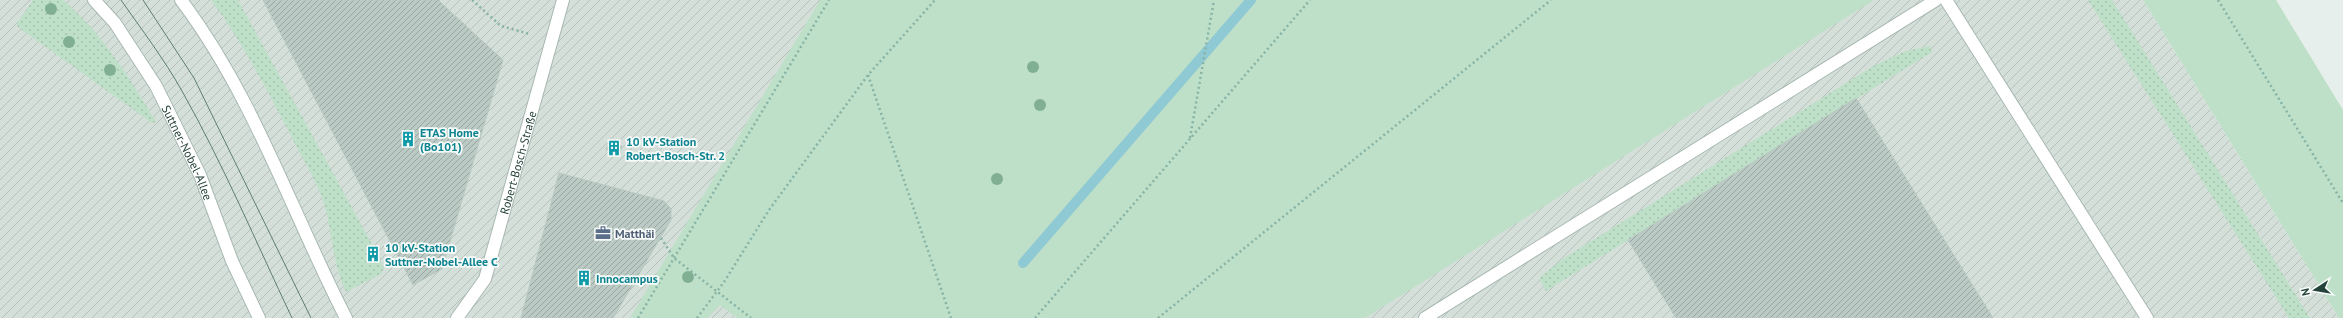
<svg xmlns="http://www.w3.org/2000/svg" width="2343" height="318" font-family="'PT Sans',sans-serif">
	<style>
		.industrial { fill: url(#industrial-furrows) }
		.grass { fill: url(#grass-dots) }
		.park { fill: #bfe0c8 }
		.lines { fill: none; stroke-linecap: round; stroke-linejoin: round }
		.stream { stroke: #8ec9d4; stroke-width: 10 }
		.building { fill: url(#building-hatch); stroke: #b8c9c2 }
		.service-casing { stroke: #a8b8b2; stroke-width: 14 }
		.minor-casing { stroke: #a8b8b2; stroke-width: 14 }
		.tertiary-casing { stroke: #a8b8b2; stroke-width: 14 }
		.path { stroke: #86b3a5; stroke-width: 2.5; stroke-dasharray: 2 3; stroke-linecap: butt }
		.service { stroke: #fff; stroke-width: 12 }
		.minor { stroke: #fff; stroke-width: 12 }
		.tertiary { stroke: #fff; stroke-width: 12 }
		.tram { stroke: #5f7d75; stroke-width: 1 }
		.tree { fill: #80af93 }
		.labels { text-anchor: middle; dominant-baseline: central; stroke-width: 3.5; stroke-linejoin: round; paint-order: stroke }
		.culture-label { font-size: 12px; font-weight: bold; fill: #0d838f; stroke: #f7fbf9; text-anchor: start }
		.street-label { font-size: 12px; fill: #24423a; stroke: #f7fbf9 }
		.service-label { font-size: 12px; font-weight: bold; fill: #4e5e75; stroke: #f7fbf9; text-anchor: start }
	</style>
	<defs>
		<pattern id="industrial-furrows" width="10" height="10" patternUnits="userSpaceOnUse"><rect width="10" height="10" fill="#d4dfda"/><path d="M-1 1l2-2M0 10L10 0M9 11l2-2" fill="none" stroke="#b6c1bc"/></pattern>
		<pattern id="grass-dots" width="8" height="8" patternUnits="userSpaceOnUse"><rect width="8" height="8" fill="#bfe0c8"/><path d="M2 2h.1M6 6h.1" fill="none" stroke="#a4c1ad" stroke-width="1.8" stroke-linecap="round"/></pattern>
		<pattern id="building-hatch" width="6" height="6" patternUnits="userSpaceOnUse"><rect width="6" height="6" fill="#bbcac4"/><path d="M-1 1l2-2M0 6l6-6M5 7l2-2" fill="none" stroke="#98a6a0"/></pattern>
	</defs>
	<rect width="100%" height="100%" fill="#e6efeb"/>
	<path class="industrial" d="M 0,0 L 2143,0 L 2339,318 L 0,318 Z"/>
	<g class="grass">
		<path d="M 33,0 L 63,0 C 103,34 129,77 156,122 L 152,123 L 18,27 L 17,23 Z"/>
		<path d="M 211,0 L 238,0 L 373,246 L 367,250 L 373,261 L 379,258 L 384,268 L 381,274 L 346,292 C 332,263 333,231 323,201 C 317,182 305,163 295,144 C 270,95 244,45 211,0 Z"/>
		<path d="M 2088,0 L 2112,0 L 2310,318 L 2289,318 Z"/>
		<path d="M 1930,46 L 1932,52 L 1546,291 L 1539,278 L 1564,258 L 1875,65 L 1906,51 Z"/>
	</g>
	<g class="park">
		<path d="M 820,0 L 1874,0 L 1365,318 L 737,318 L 720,305 L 708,318 L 630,318 Z"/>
		<path d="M 2143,0 L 2276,0 L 2343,110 L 2343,318 L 2339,318 Z"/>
	</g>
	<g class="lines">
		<path class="stream" d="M 1023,263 L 1251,0"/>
	</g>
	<g class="building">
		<path d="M 263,0 L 438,0 L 503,60 L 442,269 L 413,285 Z"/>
		<path d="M 1856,98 L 1993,318 L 1676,318 L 1628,240 Z"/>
		<path d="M 608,143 L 622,146 L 620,154 L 606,150 Z"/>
		<path d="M 559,173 L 664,201 L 671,209 L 671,220 L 613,318 L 521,318 Z"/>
		<path d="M 373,246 L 379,258 L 373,262 L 366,250 Z"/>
	</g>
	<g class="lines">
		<defs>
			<g id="service">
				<path d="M 1946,0 L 2147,318"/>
				<path d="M 1425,318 L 1936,0"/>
			</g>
			<g id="minor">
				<path id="s1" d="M 457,318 L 485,279 L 563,0"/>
			</g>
			<g id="tertiary">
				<path id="s2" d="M 94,0 L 115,23 L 156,86 L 200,175 L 232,261 L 259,318"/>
				<path d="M 181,0 C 254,97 291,211 346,318"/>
			</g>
		</defs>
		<use href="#service" class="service-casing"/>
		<use href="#minor" class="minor-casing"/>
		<use href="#tertiary" class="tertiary-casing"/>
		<g class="path">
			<path d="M 472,0 L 501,26 L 530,34"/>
			<path d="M 2218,0 L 2343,203"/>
			<path d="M 868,75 L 951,318"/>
			<path d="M 1190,138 L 1214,0"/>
			<path d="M 661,238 L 674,258 L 751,318"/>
			<path d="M 638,318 L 829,0"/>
			<path d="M 697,318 L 724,282 L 769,210 L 868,75 L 935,0"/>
			<path d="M 1035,318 L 1310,0"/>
			<path d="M 1158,318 L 1551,0"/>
		</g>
		<use href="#service" class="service"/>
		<use href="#minor" class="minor"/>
		<use href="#tertiary" class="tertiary"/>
		<g class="tram">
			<path d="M 121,0 C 142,30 164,59 182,91 C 223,164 256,242 292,318"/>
			<path d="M 143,0 L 194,78 L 311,318"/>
		</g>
	</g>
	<g class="tree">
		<circle cx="51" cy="9" r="6"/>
		<circle cx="69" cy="42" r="6"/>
		<circle cx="1033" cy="67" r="6"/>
		<circle cx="110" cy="70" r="6"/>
		<circle cx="1040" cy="105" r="6"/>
		<circle cx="997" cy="179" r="6"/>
		<circle cx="688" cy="277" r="6"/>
	</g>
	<defs>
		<symbol id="building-bare" viewBox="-9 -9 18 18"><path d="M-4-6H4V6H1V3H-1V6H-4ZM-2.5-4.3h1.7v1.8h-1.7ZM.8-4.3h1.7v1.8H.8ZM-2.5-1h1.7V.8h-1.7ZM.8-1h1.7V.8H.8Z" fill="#0f9aa8" stroke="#f7fbf9" stroke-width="2.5" paint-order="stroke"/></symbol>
		<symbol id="office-bare" viewBox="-9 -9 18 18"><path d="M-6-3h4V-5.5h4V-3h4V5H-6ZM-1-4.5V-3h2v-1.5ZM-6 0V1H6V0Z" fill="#5c6f8a" stroke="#f7fbf9" stroke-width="2.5" paint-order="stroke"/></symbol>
	</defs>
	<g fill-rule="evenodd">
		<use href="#building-bare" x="397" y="128" width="22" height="22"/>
		<use href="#building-bare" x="603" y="137" width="22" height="22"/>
		<use href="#office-bare" x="592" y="222" width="22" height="22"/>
		<use href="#building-bare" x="362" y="243" width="22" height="22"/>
		<use href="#building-bare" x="573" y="267" width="22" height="22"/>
	</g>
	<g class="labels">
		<g class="culture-label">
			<text x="420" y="132">ETAS Home<tspan x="420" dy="14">(Bo101)</tspan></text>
			<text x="626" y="141">10 kV-Station<tspan x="626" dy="14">Robert-Bosch-Str. 2</tspan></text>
			<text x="385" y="247">10 kV-Station<tspan x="385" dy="14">Suttner-Nobel-Allee C</tspan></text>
			<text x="596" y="278">Innocampus</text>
		</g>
		<g class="street-label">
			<text stroke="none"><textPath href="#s2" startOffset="180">Suttner-Nobel-Allee</textPath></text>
			<text stroke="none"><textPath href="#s1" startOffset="169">Robert-Bosch-Straße</textPath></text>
		</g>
		<g class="service-label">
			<text x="615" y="233">Matthäi</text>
		</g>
	</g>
	<g transform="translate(2315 290) rotate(258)" stroke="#f7fbf9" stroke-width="3" paint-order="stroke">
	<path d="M0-3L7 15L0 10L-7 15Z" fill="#24423a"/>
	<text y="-6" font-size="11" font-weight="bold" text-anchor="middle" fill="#24423a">N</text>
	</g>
</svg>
